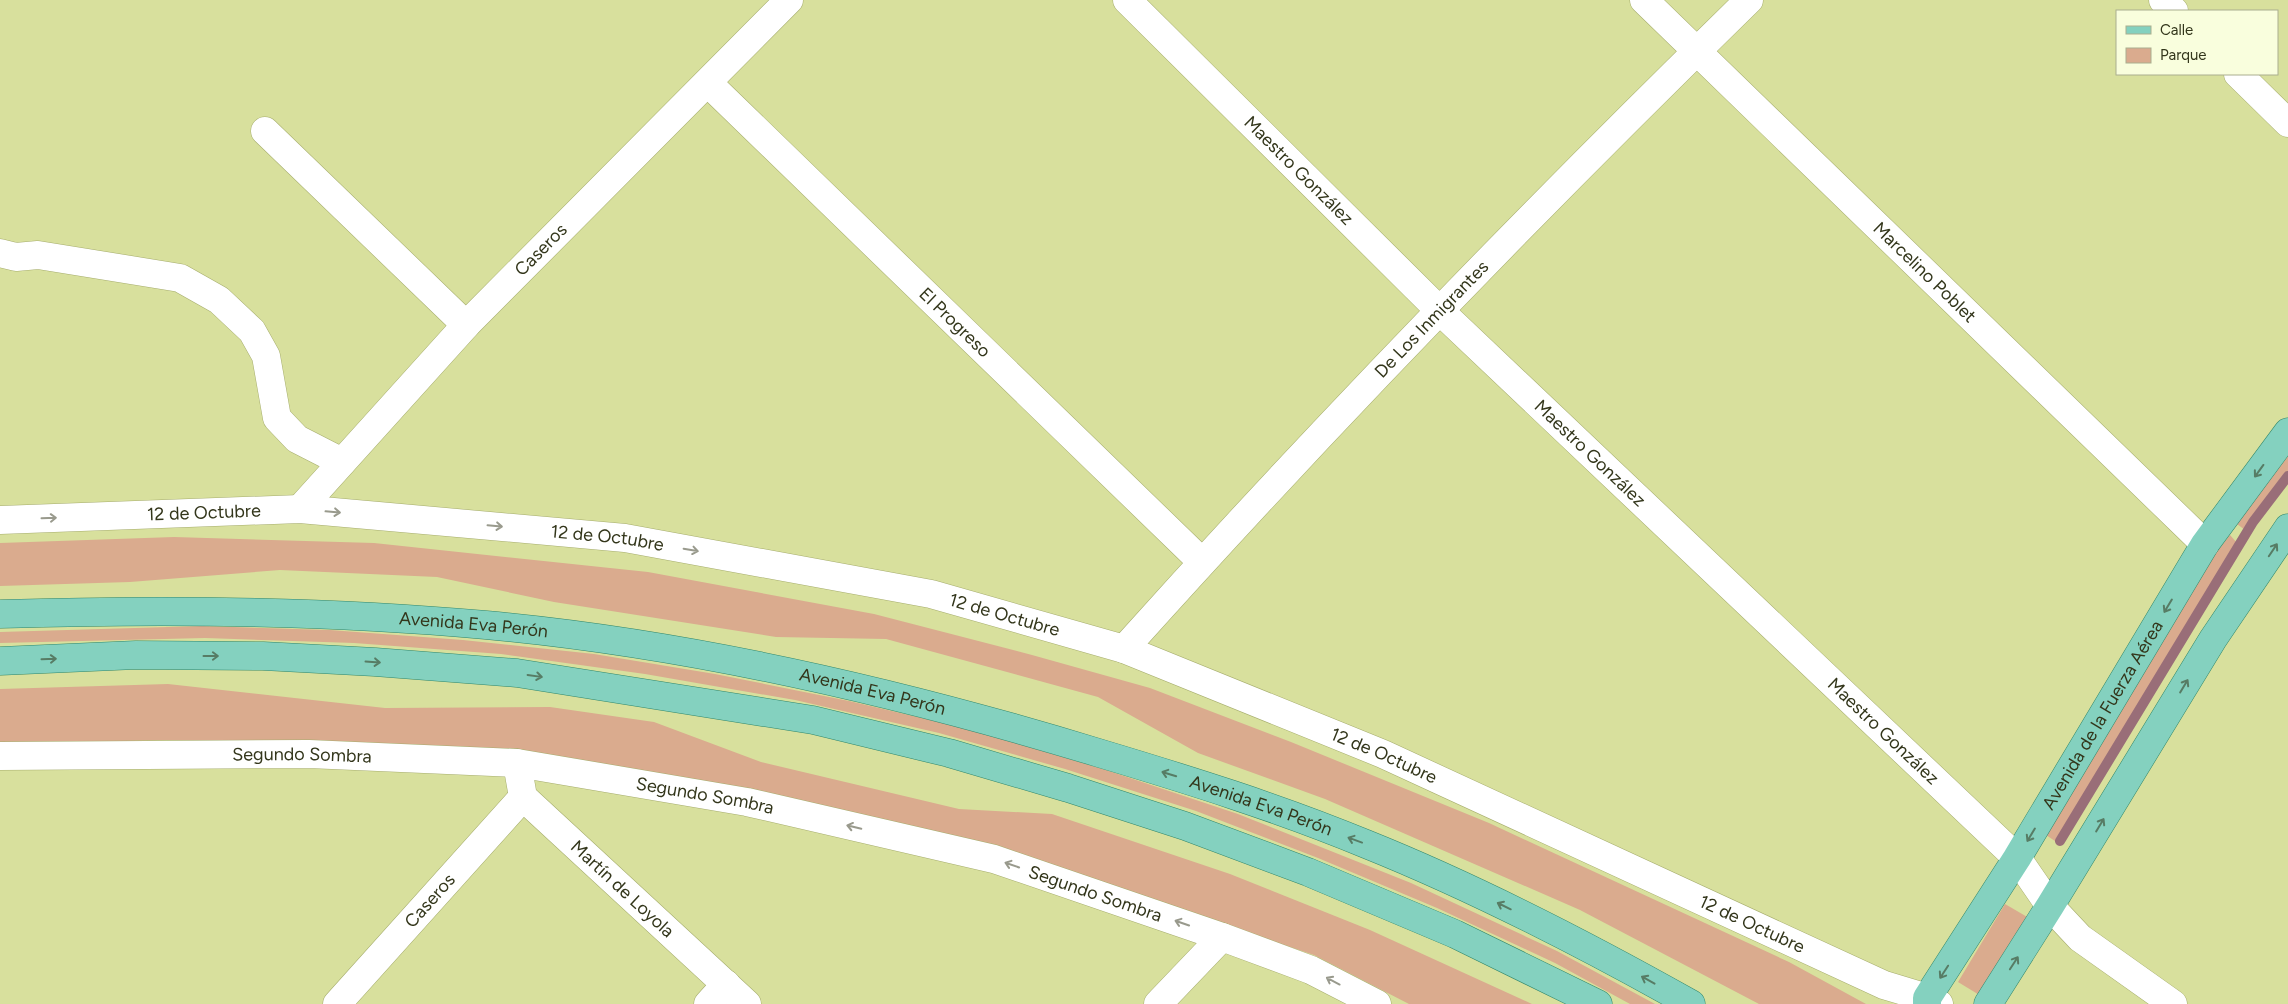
<svg xmlns="http://www.w3.org/2000/svg" width="2288" height="1004" font-family="Figtree,sans-serif">
	<style>
		.green { fill: #daab8e }
		.lines { fill: none; stroke-linecap: round; stroke-linejoin: round }
		.stream { stroke: #996e78; stroke-width: 10 }
		.minor-casing { stroke: #a6ad6d; stroke-width: 29 }
		.major-casing { stroke: #32876a; stroke-width: 29 }
		.minor { stroke: #fff; stroke-width: 28 }
		.major { stroke: #84d1bf; stroke-width: 28 }
		.oneway { stroke: #577c65 }
		.oneway2 { stroke: #999a8d }
		.labels { text-anchor: middle; dominant-baseline: central; stroke-width: 5; stroke-linejoin: round; paint-order: stroke }
		.street-label { font-size: 18px; fill: #33361b; stroke: #f9fedd }
	</style>
	<rect width="100%" height="100%" fill="#d8e09d"/>
	<g class="green">
		<path d="M 2288,455 L 2288,471 L 2245,530 L 2237,524 Z"/>
		<path d="M 2230,535 L 2237,543 L 2225,560 L 2055,841 L 2046,835 L 2212,558 Z"/>
		<path d="M 174,537 L 374,543 L 648,572 L 874,614 L 1032,655 L 1150,688 L 1291,742 L 1489,823 L 1789,962 L 1866,1004 L 1759,1004 L 1580,910 L 1325,799 L 1198,753 L 1098,697 L 886,639 L 776,637 L 554,602 L 437,577 L 280,570 L 130,582 L 0,586 L 0,543 Z"/>
		<path d="M 202,626 L 330,630 L 463,640 L 594,654 L 715,674 L 849,701 L 973,730 L 1106,770 L 1238,814 L 1411,883 L 1557,951 L 1655,1004 L 1630,1004 L 1555,963 L 1437,908 L 1318,858 L 1196,811 L 1065,769 L 939,733 L 795,700 L 645,674 L 501,654 L 354,643 L 205,638 L 0,643 L 0,632 Z"/>
		<path d="M 168,684 L 385,708 L 550,707 L 654,722 L 761,762 L 959,809 L 1052,814 L 1230,874 L 1370,930 L 1532,1004 L 1409,1004 L 1314,955 L 1004,851 L 287,742 L 167,740 L 0,744 L 0,689 Z"/>
		<path d="M 2005,904 L 2029,918 L 1981,996 L 1958,982 Z"/>
	</g>
	<g class="lines">
		<path class="stream" d="M 2060,841 L 2253,522 L 2288,476"/>
		<defs>
			<g id="minor">
				<path id="s1" d="M 1127,0 L 1439,310 L 2017,858 L 2050,906 L 2080,938 L 2173,1004"/>
				<path id="s2" d="M 1644,0 L 2205,544"/>
				<path d="M 2163,0 L 2174,11"/>
				<path d="M 2238,74 L 2288,123"/>
				<path id="s3" d="M 708,83 L 1202,562"/>
				<path d="M 265,131 L 466,325"/>
				<path d="M 0,253 L 16,257 L 38,255 L 180,278 L 219,300 L 252,331 L 266,356 L 277,418 L 297,439 L 342,462"/>
				<path id="s4" d="M 300,509 L 466,325 L 789,0"/>
				<path id="s5" d="M 0,520 L 300,509 L 625,538 L 931,594 L 1124,649 L 1383,754 L 1884,985 L 1927,998 L 1939,1004"/>
				<path id="s6" d="M 1124,649 C 1325,425 1534,210 1749,0"/>
				<path id="s7" d="M 0,756 L 309,754 L 517,763 L 747,802 L 994,859 L 1222,937 L 1311,970 L 1377,1004"/>
				<path id="s8" d="M 517,763 L 523,797 L 747,1004"/>
				<path id="s9" d="M 337,1004 L 523,797"/>
				<path d="M 708,1004 L 726,984"/>
				<path d="M 1158,1004 L 1222,937"/>
			</g>
			<g id="major">
				<path id="s10" d="M 0,614 C 162,609 324,610 486,625 C 694,644 899,692 1099,753 C 1189,780 1279,808 1366,844 C 1478,889 1586,945 1691,1004"/>
				<path d="M 0,661 L 136,655 L 263,656 L 375,662 L 517,673 L 813,720 L 949,753 L 1068,788 L 1185,826 L 1308,872 L 1455,934 L 1598,1004"/>
				<path id="s11" d="M 1927,1004 L 1927,998 L 2017,858 L 2205,544 L 2288,432"/>
				<path d="M 1988,1004 L 2050,906 L 2213,639 L 2288,528"/>
			</g>
		</defs>
		<use href="#minor" class="minor-casing"/>
		<use href="#major" class="major-casing"/>
		<use href="#minor" class="minor"/>
		<use href="#major" class="major"/>
	</g>
	<defs><path id="oneway-shaft" d="M-6 0H5M1.5-3L5.5 0L1.5 3" fill="none" stroke-width="1.6" stroke-linecap="round" stroke-linejoin="round" transform="scale(1.25)"/></defs>
	<g class="oneway">
		<use href="#oneway-shaft" transform="translate(2259 471) rotate(126)"/>
		<use href="#oneway-shaft" transform="translate(2273 550) rotate(-56)"/>
		<use href="#oneway-shaft" transform="translate(2168 606) rotate(121)"/>
		<use href="#oneway-shaft" transform="translate(211 656)"/>
		<use href="#oneway-shaft" transform="translate(49 659) rotate(-2)"/>
		<use href="#oneway-shaft" transform="translate(373 662) rotate(4)"/>
		<use href="#oneway-shaft" transform="translate(535 676) rotate(8)"/>
		<use href="#oneway-shaft" transform="translate(2184 686) rotate(-59)"/>
		<use href="#oneway-shaft" transform="translate(1169 774) rotate(-163)"/>
		<use href="#oneway-shaft" transform="translate(2100 825) rotate(-59)"/>
		<use href="#oneway-shaft" transform="translate(2031 835) rotate(121)"/>
		<use href="#oneway-shaft" transform="translate(1355 840) rotate(-160)"/>
		<use href="#oneway-shaft" transform="translate(1504 906) rotate(-154)"/>
		<use href="#oneway-shaft" transform="translate(2014 963) rotate(-57)"/>
		<use href="#oneway-shaft" transform="translate(1944 972) rotate(123)"/>
		<use href="#oneway-shaft" transform="translate(1648 980) rotate(-151)"/>
	</g>
	<g class="oneway2">
		<use href="#oneway-shaft" transform="translate(333 512) rotate(5)"/>
		<use href="#oneway-shaft" transform="translate(49 518) rotate(-2)"/>
		<use href="#oneway-shaft" transform="translate(495 526) rotate(5)"/>
		<use href="#oneway-shaft" transform="translate(691 550) rotate(10)"/>
		<use href="#oneway-shaft" transform="translate(854 827) rotate(-167)"/>
		<use href="#oneway-shaft" transform="translate(1012 865) rotate(-161)"/>
		<use href="#oneway-shaft" transform="translate(1182 923) rotate(-161)"/>
		<use href="#oneway-shaft" transform="translate(1333 981) rotate(-152)"/>
	</g>
	<g class="labels">
		<g class="street-label">
			<text stroke="none"><textPath href="#s1" startOffset="242">Maestro González</textPath></text>
			<text stroke="none"><textPath href="#s4" startOffset="354">Caseros</textPath></text>
			<text stroke="none"><textPath href="#s2" startOffset="391">Marcelino Poblet</textPath></text>
			<text stroke="none"><textPath href="#s6" startOffset="451">De Los Inmigrantes</textPath></text>
			<text stroke="none"><textPath href="#s3" startOffset="344">El Progreso</textPath></text>
			<text stroke="none"><textPath href="#s1" startOffset="648">Maestro González</textPath></text>
			<text stroke="none"><textPath href="#s5" startOffset="204">12 de Octubre</textPath></text>
			<text stroke="none"><textPath href="#s5" startOffset="609">12 de Octubre</textPath></text>
			<text stroke="none"><textPath href="#s5" startOffset="1014">12 de Octubre</textPath></text>
			<text stroke="none"><textPath href="#s10" startOffset="474">Avenida Eva Perón</textPath></text>
			<text stroke="none"><textPath href="#s10" startOffset="879">Avenida Eva Perón</textPath></text>
			<text stroke="none"><textPath href="#s11" startOffset="339">Avenida de la Fuerza Aérea</textPath></text>
			<text stroke="none"><textPath href="#s1" startOffset="1052">Maestro González</textPath></text>
			<text stroke="none"><textPath href="#s7" startOffset="302">Segundo Sombra</textPath></text>
			<text stroke="none"><textPath href="#s5" startOffset="1419">12 de Octubre</textPath></text>
			<text stroke="none"><textPath href="#s7" startOffset="708">Segundo Sombra</textPath></text>
			<text stroke="none"><textPath href="#s10" startOffset="1284">Avenida Eva Perón</textPath></text>
			<text stroke="none"><textPath href="#s8" startOffset="170">Martín de Loyola</textPath></text>
			<text stroke="none"><textPath href="#s7" startOffset="1111">Segundo Sombra</textPath></text>
			<text stroke="none"><textPath href="#s9" startOffset="139">Caseros</textPath></text>
			<text stroke="none"><textPath href="#s5" startOffset="1824">12 de Octubre</textPath></text>
		</g>
	</g>
	<rect x="2116" y="10" width="162" height="65" fill="#f9fedd" stroke="#aaae8f"/>
	<rect x="2126" y="26" width="25" height="8" fill="#84d1bf" stroke="#aaae8f"/>
	<text x="2160" y="35" font-size="15" fill="#33361b">Calle</text>
	<rect x="2126" y="48" width="25" height="15" fill="#daab8e" stroke="#aaae8f"/>
	<text x="2160" y="60" font-size="15" fill="#33361b">Parque</text>
</svg>
